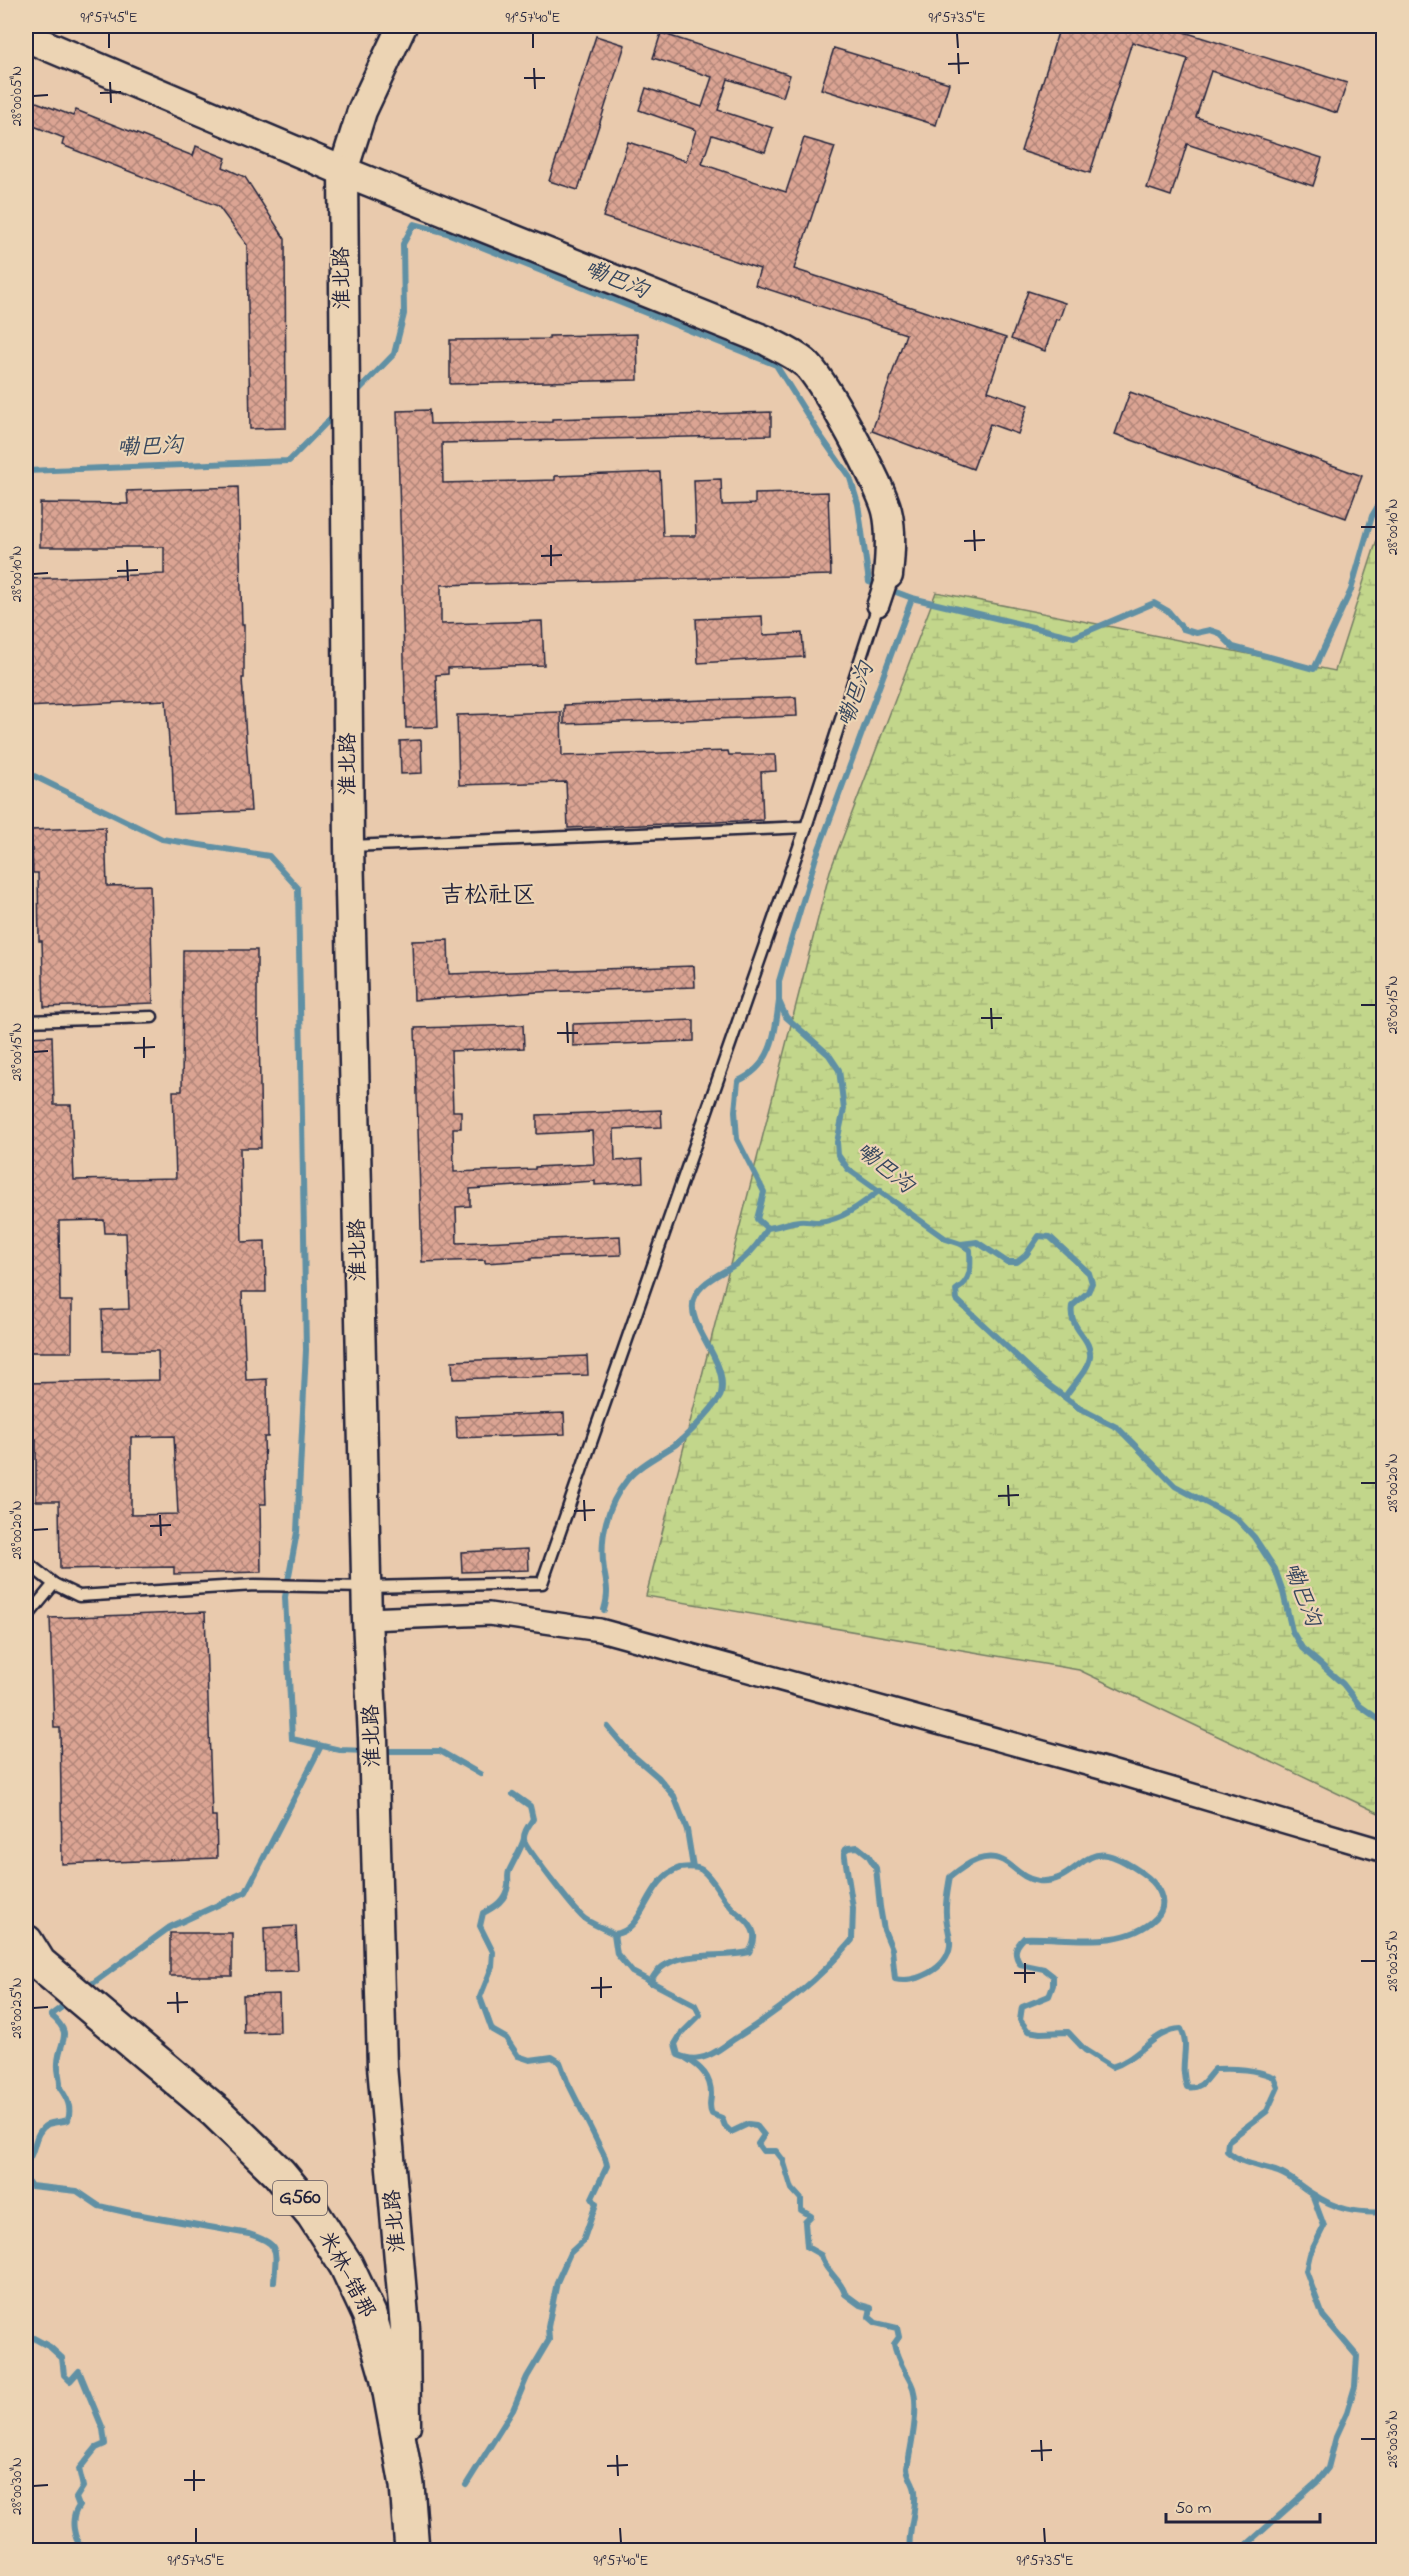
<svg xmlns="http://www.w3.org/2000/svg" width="1409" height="2576" font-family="'Indie Flower','LXGW WenKai TC',sans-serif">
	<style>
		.wetland { fill: url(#wetland-marsh); stroke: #727c63; stroke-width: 1.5 }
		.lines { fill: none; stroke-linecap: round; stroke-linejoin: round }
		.stream { stroke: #6190a4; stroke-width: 6 }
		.building { fill: url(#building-cross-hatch); stroke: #22223b; stroke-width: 1.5; fill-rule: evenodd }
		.lane-casing { stroke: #22223b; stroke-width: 15 }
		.street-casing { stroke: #22223b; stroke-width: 26 }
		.secondary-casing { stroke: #22223b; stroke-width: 33 }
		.highway-casing { stroke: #22223b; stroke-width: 38 }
		.lane { stroke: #ecd4b4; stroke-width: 10 }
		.street { stroke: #ecd4b4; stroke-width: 21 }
		.secondary { stroke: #ecd4b4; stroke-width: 28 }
		.highway { stroke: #ecd4b4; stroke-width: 33 }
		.ticks { fill: none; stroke: #22223b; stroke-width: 2 }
		.labels { text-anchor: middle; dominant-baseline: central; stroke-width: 4.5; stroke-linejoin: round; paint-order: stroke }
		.shield { fill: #ecd4b4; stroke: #5f575f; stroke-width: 1.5 }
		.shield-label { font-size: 20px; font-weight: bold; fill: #22223b }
		.street-label { font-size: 21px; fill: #22223b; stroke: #ecd4b4 }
		.water-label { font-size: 22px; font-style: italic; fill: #37475e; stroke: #ecd4b4 }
		.quarter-label { font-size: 24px; fill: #22223b; stroke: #ecd4b4 }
		.neatline { fill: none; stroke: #22223b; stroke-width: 2 }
		.ticks-label { font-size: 15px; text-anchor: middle; fill: #22223b }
	</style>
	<defs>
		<pattern id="wetland-marsh" width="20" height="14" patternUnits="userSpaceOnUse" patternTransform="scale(1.5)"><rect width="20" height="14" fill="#c2d68b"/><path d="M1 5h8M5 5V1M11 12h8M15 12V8" fill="none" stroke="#a6b779"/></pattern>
		<pattern id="building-cross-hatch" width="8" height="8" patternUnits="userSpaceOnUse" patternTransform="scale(1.5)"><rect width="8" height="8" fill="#dba493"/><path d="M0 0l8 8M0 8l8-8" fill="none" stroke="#b18579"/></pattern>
	</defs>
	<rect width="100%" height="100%" fill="#e9caad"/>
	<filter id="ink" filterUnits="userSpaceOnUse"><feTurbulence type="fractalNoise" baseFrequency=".0167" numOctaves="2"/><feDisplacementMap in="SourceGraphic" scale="12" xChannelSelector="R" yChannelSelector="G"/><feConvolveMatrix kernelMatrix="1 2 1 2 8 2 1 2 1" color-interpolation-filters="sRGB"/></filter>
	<g filter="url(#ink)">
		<path class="wetland" d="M 1383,521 L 1383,1815 L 1079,1670 L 646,1596 L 830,871 L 936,592 L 1335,671 Z"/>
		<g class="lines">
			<g class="stream">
				<path d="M 355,394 L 394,354 L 404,314 L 403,244 L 414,224 L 447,233 L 776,365 L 820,435 L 850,478 L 858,504 L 869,582 L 912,598 L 1074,637 L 1154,603 L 1168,611 L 1183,629 L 1196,633 L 1210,630 L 1219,633 L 1233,647 L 1314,669 L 1351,590 L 1372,516 L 1384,496"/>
				<path d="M 26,471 L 289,461 L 335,414"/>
				<path d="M 1384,530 L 1384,566"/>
				<path d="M 912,598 L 816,857 L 779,981 L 779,1001 L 786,1017 L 829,1055 L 839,1070 L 844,1109 L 837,1142 L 838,1155 L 848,1169 L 946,1239 L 961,1244 L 970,1250 C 971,1267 972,1280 956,1290 L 957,1300 L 1042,1380 L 1079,1408 L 1118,1428 L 1175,1486 L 1237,1519 L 1254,1537 L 1275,1569 L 1283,1592 L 1292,1631 L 1302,1648 L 1343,1684 L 1360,1706 L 1384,1723"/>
				<path d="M 26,772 L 162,839 L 269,856 L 298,888 L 306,1350 L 297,1532 L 285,1597 L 292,1739 L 340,1750 L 366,1751"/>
				<path d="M 779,1001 C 775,1035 772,1066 738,1081 L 735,1111 L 737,1139 L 764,1192 L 757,1219 L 767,1228 C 779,1227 788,1222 799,1221 C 805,1220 812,1222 818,1222 C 842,1220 861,1205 880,1190"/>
				<path d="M 961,1244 L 977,1242 L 1007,1262 L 1017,1262 L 1026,1255 L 1039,1236 L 1050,1237 L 1089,1273 L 1092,1283 L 1088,1292 L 1072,1306 C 1068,1329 1092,1337 1090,1357 C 1088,1371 1072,1385 1065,1397"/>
				<path d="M 604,1610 C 609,1592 607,1587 604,1570 C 599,1537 607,1505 627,1480 C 639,1465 660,1455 675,1445 C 688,1435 701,1421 711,1409 C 714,1404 720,1399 721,1394 C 729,1359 685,1327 694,1299 C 701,1279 727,1272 742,1260 C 754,1250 760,1241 767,1228"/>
				<path d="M 608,1727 L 630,1753 L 658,1777 L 674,1796 L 687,1830 L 693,1867"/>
				<path d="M 382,1751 L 440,1751 L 480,1774"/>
				<path d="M 513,1794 L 530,1806 L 533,1819 C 529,1825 523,1832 524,1840 C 525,1846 577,1914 585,1919 C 594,1925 605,1929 614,1934 L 617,1954 L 632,1972 L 695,2005 L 700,2015 L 681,2034 L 675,2044 L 678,2055 C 685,2058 692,2060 700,2058 C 713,2056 725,2045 736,2038 C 780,2010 819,1980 852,1940 L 853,1908 L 844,1851 L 848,1848 L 858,1847 L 868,1855 L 876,1868 L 880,1907 L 884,1930 L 892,1949 L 895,1979 C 915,1984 947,1969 950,1946 C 951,1935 946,1925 946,1914 C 945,1902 948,1889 950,1877 C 966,1864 987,1849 1007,1863 C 1017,1870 1024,1879 1038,1881 C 1071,1885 1081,1850 1107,1855 C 1119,1857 1149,1875 1156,1886 C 1164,1897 1165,1909 1156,1918 C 1123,1951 1066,1936 1024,1938 C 1015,1947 1013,1953 1020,1964 L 1044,1969 L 1053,1976 L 1053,1985 L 1049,1996 L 1022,2007 L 1020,2020 L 1028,2031 L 1040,2033 L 1068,2032 L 1085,2050 L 1112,2067 C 1139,2059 1154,2030 1181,2029 C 1191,2047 1178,2064 1187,2087 C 1203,2090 1205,2078 1215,2069 C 1237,2068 1254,2069 1274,2077 L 1278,2087 L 1267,2111 L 1228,2141 L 1227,2151 C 1242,2165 1260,2165 1278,2172 C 1292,2177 1301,2187 1313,2194 C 1335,2209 1357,2214 1384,2212"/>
				<path d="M 614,1934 C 645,1932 646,1878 680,1868 C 687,1867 696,1866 702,1870 C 715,1880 722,1899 734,1910 C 742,1918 751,1922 754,1934 C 755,1941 753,1946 749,1952 C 716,1960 665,1946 650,1983"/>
				<path d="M 85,1989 L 170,1927 L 246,1892 L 321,1746"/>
				<path d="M 687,2059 C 701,2067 711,2077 711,2094 C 711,2103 708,2106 712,2114 L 722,2118 L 725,2126 L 731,2132 L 748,2124 L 756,2125 L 764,2135 L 758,2144 L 763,2151 L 776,2151 L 783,2160 L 792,2189 L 801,2199 L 801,2210 L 811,2216 L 805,2222 L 807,2247 L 821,2255 C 825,2272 841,2279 845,2294 L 860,2305 L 871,2308 L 869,2317 L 876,2323 L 897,2328 L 899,2337 L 894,2344 C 897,2360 904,2369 911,2383 C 921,2402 911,2447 907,2468 C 908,2477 914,2483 915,2491 C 917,2512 907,2531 910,2550"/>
				<path d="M 26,2163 C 37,2152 32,2133 48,2124 C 53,2122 61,2122 68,2120 C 72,2107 67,2098 60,2088 C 61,2079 57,2072 58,2063 C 59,2039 75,2036 51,2015 L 70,2001"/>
				<path d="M 26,2179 L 31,2186 L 77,2191 L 99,2206 L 130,2213 L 249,2234 C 281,2244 276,2250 274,2282"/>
				<path d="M 26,2334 L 50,2347 L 62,2358 L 64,2375 L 70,2381 L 79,2371 L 103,2429 L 105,2444 L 96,2448 L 79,2469 L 83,2487 L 76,2498 L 79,2506 C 69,2519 74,2539 83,2550"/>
				<path d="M 466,2485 L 513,2410 L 527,2377 L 549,2340 L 548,2327 L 557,2282 L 570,2253 L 583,2241 L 596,2204 L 592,2198 L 607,2166 L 605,2157 L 567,2081 L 560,2062 L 552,2057 L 530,2060 L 518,2056 L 506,2038 L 492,2030 L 480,1997 L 492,1967 L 493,1952 L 480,1926 L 483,1913 C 495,1907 506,1900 508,1885 C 509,1880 507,1876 509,1871 C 514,1860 520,1851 524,1839"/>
				<path d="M 1241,2550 L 1317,2482 L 1328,2468 L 1336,2437 L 1347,2413 L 1355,2386 L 1357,2356 L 1323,2316 L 1306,2271 L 1310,2254 L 1324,2226 L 1312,2194"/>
			</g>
		</g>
		<g class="building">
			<path d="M 1060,26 L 1165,26 L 1347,83 L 1337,113 L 1211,71 L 1196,117 L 1322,158 L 1313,186 L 1187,144 L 1171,196 L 1147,188 L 1188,59 L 1132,42 L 1090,173 L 1021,151 Z"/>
			<path d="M 661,33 L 790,75 L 783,97 L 728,79 L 718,110 L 773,128 L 765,152 L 712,135 L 702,164 L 786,192 L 804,138 L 835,147 L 794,269 L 1006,338 L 988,391 L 1028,405 L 1018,434 L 990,424 L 973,469 L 872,431 L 906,334 L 755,285 L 760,269 L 603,217 L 628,142 L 686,161 L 696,130 L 639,110 L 646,88 L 702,107 L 712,77 L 653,58 Z"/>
			<path d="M 596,36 L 625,45 L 578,190 L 549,181 Z"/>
			<path d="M 834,48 L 949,83 L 936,125 L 821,89 Z"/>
			<path d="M 26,98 L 73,116 L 76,110 L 193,156 L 196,146 L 226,158 L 223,167 L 245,177 L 285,239 L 286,428 L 250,429 L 247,245 L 218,206 L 62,145 L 64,138 L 26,123 Z"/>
			<path d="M 1028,291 L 1065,303 L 1059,320 L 1056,319 L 1045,351 L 1011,339 Z"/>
			<path d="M 637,334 L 638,380 L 450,384 L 450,340 L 549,339 L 549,336 Z"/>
			<path d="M 1130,392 L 1362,476 L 1346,518 L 1115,434 Z"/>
			<path d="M 429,410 L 430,424 L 552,422 L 552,419 L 771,412 L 771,435 L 442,443 L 443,483 L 555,480 L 555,476 L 660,472 L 663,536 L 696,536 L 694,480 L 721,479 L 722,505 L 755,504 L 755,494 L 828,492 L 831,575 L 441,585 L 441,624 L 542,621 L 544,665 L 448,668 L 448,674 L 436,675 L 438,727 L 406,728 L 397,411 Z"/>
			<path d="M 238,487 L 242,625 L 244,625 L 244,678 L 242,678 L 251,811 L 174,814 L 172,755 L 170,755 L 166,700 L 26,707 L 26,579 L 164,574 L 164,547 L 40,547 L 40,503 L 128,504 L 127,491 Z"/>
			<path d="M 762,616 L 763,635 L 802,633 L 804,657 L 698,663 L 696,619 Z"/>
			<path d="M 796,697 L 797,716 L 564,724 L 564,705 Z"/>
			<path d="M 561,712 L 562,756 L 728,751 L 729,755 L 775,755 L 776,771 L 761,772 L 763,820 L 568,828 L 566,782 L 459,785 L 457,715 Z"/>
			<path d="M 421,740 L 422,773 L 401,774 L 400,741 Z"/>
			<path d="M 105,827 L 107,886 L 150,885 L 153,1003 L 44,1007 L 42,941 L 39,941 L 38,873 L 33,873 L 31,830 Z"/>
			<path d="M 448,940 L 449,974 L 694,966 L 695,987 L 538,992 L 414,1000 L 412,941 Z"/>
			<path d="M 183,950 L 257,950 L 257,1021 L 259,1021 L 261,1148 L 240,1148 L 242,1242 L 265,1241 L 266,1292 L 242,1292 L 246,1380 L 267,1379 L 268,1437 L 264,1437 L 266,1504 L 260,1504 L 261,1572 L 174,1574 L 174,1567 L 60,1569 L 59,1501 L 36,1501 L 36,1439 L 28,1439 L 27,1383 L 159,1380 L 158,1351 L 103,1351 L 102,1310 L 129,1309 L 126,1233 L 105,1233 L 104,1220 L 59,1221 L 60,1301 L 72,1301 L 72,1352 L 26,1352 L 26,1037 L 52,1036 L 54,1105 L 71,1105 L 74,1180 L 176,1178 L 173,1091 L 182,1091 ZM 174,1436 L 178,1514 L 131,1515 L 131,1437 Z"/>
			<path d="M 694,1020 L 694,1041 L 573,1046 L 573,1024 Z"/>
			<path d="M 523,1025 L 524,1048 L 451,1051 L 453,1111 L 461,1111 L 461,1128 L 453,1128 L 454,1172 L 535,1169 L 535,1167 L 594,1164 L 592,1131 L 537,1134 L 537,1115 L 661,1110 L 662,1127 L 614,1129 L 615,1161 L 642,1159 L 643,1182 L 595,1185 L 595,1181 L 470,1189 L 470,1206 L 456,1207 L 457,1243 L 620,1236 L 621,1255 L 531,1258 L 531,1260 L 485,1263 L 485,1260 L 422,1262 L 415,1028 Z"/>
			<path d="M 587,1356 L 588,1375 L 453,1379 L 452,1361 Z"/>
			<path d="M 564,1413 L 565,1434 L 457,1438 L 456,1417 Z"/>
			<path d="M 528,1549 L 529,1570 L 462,1572 L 461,1552 Z"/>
			<path d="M 205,1612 L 212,1816 L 216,1816 L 217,1858 L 62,1864 L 60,1728 L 54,1728 L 50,1618 Z"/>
			<path d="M 296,1926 L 298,1971 L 265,1972 L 264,1928 Z"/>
			<rect x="170" y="1933" width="62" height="43"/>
			<path d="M 279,1994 L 280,2032 L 244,2033 L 243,1995 Z"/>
		</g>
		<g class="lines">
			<defs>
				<g id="lane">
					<path d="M 351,846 L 806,827"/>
					<path d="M 26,1021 L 152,1017"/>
					<path d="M 26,1562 L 54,1584 L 79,1596 L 255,1585 L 368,1587 L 542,1583 L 806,827 L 878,605"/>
					<path d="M 26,1618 L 54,1584"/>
				</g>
				<g id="street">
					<path d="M 878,605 L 888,575"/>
					<path d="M 367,1619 L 489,1614 L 600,1630 L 1101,1768 L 1384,1851"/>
				</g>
				<g id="secondary">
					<path d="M 402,26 L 362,111 L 343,171 L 349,846 L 367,1619 L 373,1738 L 382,2066 L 405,2328 L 406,2425"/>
					<path d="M 26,37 L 343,171 L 765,340 C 778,347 793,353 805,363 C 823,377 881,486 887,511 C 892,531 890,555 888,575"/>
				</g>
				<path id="highway" d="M 26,1942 L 39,1963 L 216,2112 L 279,2173 L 313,2214 L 346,2265 L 369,2314 L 387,2376 L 407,2485 L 412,2550"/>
			</defs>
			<use href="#lane" class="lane-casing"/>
			<use href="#street" class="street-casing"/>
			<use href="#secondary" class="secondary-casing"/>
			<use href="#highway" class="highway-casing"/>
			<use href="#lane" class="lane"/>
			<use href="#street" class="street"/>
			<use href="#secondary" class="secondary"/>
			<use href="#highway" class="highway"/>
		</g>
	</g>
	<path class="ticks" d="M 109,33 L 109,48M 533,33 L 533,48M 957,33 L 958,48M 958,53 L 959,74M 948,64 L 969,63M 534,68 L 535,89M 524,78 L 545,78M 110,82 L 111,103M 100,93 L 121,92M 33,96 L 48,95M 1361,527 L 1376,527M 974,530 L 975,551M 964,541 L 985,540M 551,545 L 551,566M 541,556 L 562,555M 127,560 L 128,581M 117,571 L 138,570M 33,574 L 48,573M 1361,1005 L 1376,1005M 991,1008 L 992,1029M 981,1018 L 1002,1018M 567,1022 L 568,1043M 557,1033 L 578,1033M 144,1037 L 144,1058M 134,1048 L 155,1047M 33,1052 L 48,1051M 1361,1483 L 1376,1483M 1008,1485 L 1009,1506M 998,1496 L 1019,1495M 584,1500 L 585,1521M 574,1511 L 595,1510M 160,1515 L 161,1536M 150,1526 L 171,1525M 33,1530 L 48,1529M 1361,1961 L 1376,1961M 1025,1963 L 1025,1983M 1014,1973 L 1035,1973M 601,1977 L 601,1998M 591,1988 L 612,1987M 177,1992 L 178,2013M 167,2003 L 188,2002M 33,2008 L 48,2007M 1361,2439 L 1376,2439M 1041,2440 L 1042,2461M 1031,2451 L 1052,2450M 617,2455 L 618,2476M 607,2466 L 628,2465M 194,2470 L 194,2491M 184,2480 L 205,2480M 33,2486 L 48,2485M 196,2528 L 196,2543M 620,2528 L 621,2543M 1044,2528 L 1045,2543"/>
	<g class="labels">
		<rect class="shield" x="273" y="2181" width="54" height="34" rx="4.5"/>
		<g class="shield-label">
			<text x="300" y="2198">G560</text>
		</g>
		<g class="street-label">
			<text transform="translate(343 278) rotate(-91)">淮北路</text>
			<text transform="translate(349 764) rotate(-90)">淮北路</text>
			<text transform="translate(359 1250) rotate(-91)">淮北路</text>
			<text transform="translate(373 1736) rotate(-92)">淮北路</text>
			<text transform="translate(396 2221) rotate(-95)">淮北路</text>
			<text transform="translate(346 2275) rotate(62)">米林—错那</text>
		</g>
		<g class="water-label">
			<text transform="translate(616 281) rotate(22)">嘞巴沟</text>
			<text transform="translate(150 448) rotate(-2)">嘞巴沟</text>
			<text transform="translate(857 695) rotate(-70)">嘞巴沟</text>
			<text transform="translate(884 1169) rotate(39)">嘞巴沟</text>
			<text transform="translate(1301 1595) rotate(69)">嘞巴沟</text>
		</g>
		<g class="quarter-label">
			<text x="488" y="896">吉松社区</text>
		</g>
	</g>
	<rect width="1409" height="2576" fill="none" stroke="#ecd4b4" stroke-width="66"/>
	<path d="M1166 2513v9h154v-9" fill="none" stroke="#22223b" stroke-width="3"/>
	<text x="1175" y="2513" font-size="18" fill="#22223b" stroke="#ecd4b4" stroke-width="4.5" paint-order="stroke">50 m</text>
	<rect x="33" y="33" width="1343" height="2510" class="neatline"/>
	<g class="ticks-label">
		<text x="109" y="22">91°57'45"E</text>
		<text x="533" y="22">91°57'40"E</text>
		<text x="957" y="22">91°57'35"E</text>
		<text transform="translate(16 96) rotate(-90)" y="5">28°00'05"N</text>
		<text transform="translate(1392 527) rotate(-90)" y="5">28°00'10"N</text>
		<text transform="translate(16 574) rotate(-90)" y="5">28°00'10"N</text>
		<text transform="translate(1392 1005) rotate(-90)" y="5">28°00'15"N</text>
		<text transform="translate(16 1052) rotate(-90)" y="5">28°00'15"N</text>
		<text transform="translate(1392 1483) rotate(-90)" y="5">28°00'20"N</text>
		<text transform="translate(16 1530) rotate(-90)" y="5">28°00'20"N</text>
		<text transform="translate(1392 1961) rotate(-90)" y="5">28°00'25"N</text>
		<text transform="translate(16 2008) rotate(-90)" y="5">28°00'25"N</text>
		<text transform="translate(1392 2439) rotate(-90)" y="5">28°00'30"N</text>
		<text transform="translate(16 2486) rotate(-90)" y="5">28°00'30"N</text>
		<text x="196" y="2565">91°57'45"E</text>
		<text x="621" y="2565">91°57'40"E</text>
		<text x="1045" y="2565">91°57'35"E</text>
	</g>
</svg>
